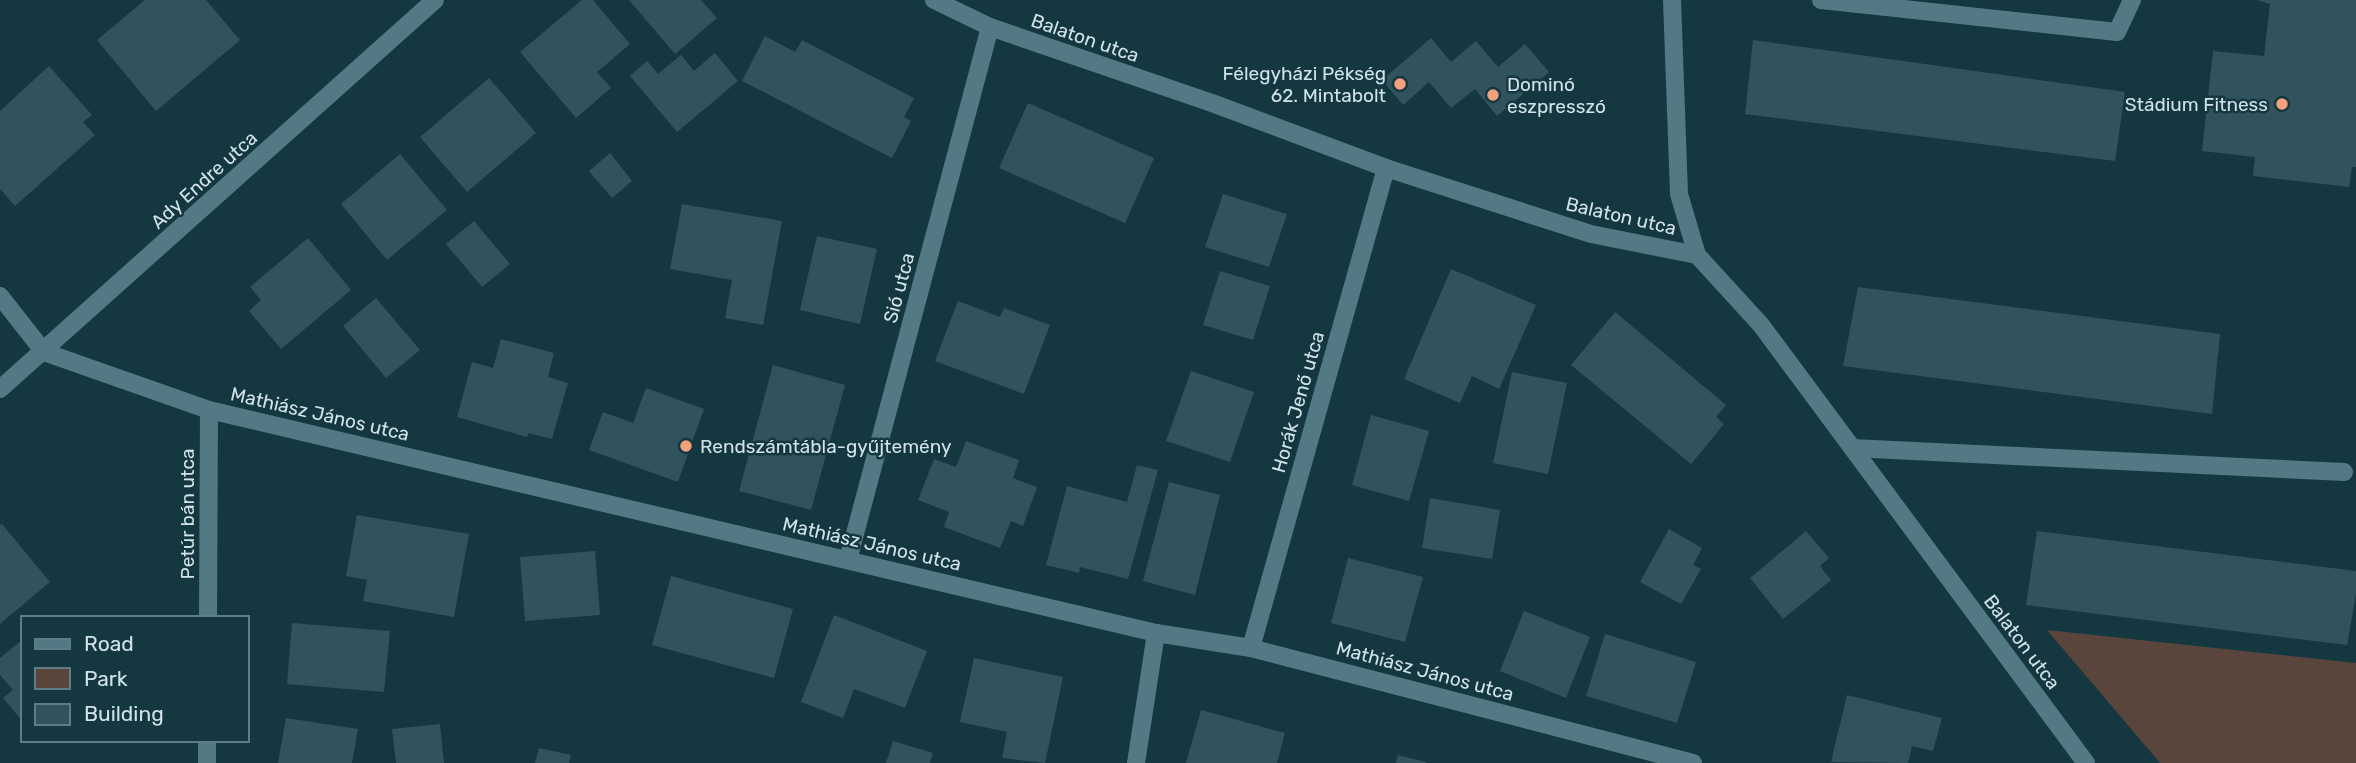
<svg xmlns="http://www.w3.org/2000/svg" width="2356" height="763" font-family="Rubik,sans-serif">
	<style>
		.green { fill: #59453c }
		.building { fill: #30535d }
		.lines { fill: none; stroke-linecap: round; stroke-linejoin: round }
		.minor { stroke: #527984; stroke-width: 18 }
		.poi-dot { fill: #f2a17e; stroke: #153740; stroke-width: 2.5 }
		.labels { text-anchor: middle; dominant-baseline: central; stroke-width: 5; stroke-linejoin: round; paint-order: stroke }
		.street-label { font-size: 19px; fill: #d1e3e9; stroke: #153740 }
		.poi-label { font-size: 19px; fill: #d1e3e9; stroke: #153740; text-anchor: end }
	</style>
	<rect width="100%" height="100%" fill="#153740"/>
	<path class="green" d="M 2047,630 L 2356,663 L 2356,763 L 2160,763 Z"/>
	<g class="building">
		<path d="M 145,0 L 206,0 L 240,40 L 156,111 L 97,40 Z"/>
		<path d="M 582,0 L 593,0 L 630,44 L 597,72 L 611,88 L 576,118 L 520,52 Z"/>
		<path d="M 629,0 L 701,0 L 717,18 L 675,54 Z"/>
		<path d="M 2257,0 L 2356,0 L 2356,167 L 2352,167 L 2349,187 L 2253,176 L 2255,157 L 2202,151 L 2213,51 L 2264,56 L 2270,4 Z"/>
		<path d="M 765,36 L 795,52 L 802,40 L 914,98 L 904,117 L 911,121 L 892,158 L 742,81 Z"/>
		<path d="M 1431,38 L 1451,62 L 1476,41 L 1498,67 L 1525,44 L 1549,72 L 1497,116 L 1475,89 L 1451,108 L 1429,82 L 1403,105 L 1382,80 Z"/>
		<path d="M 1753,40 L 2125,92 L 2115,161 L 1745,114 Z"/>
		<path d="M 715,53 L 738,81 L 677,132 L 630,76 L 647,61 L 658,74 L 681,55 L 694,71 Z"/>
		<path d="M 49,66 L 92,115 L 83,122 L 95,135 L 15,206 L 0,189 L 0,111 Z"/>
		<path d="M 489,78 L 536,133 L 467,192 L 420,137 Z"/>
		<path d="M 1028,103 L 1154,158 L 1125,223 L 999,168 Z"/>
		<path d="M 610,153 L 632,181 L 612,198 L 589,171 Z"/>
		<path d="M 400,154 L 447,210 L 387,260 L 341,204 Z"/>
		<path d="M 1223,194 L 1287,214 L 1269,267 L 1205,247 Z"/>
		<path d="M 682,204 L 782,221 L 763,325 L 725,318 L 732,280 L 670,269 Z"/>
		<path d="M 474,221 L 510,264 L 482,287 L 446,244 Z"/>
		<path d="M 817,236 L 877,249 L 860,324 L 800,310 Z"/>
		<path d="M 308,238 L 351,290 L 281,349 L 249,311 L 261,300 L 250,287 Z"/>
		<path d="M 1451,269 L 1536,305 L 1499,389 L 1472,376 L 1460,403 L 1404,379 Z"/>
		<path d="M 1220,271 L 1270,286 L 1253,340 L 1203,325 Z"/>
		<path d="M 1858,287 L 2220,334 L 2212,414 L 1843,366 Z"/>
		<path d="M 376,298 L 420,350 L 386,378 L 343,326 Z"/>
		<path d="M 958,301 L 1000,317 L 1004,308 L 1050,325 L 1024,394 L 935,361 Z"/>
		<path d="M 1615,312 L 1726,405 L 1716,417 L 1724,424 L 1691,464 L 1571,365 Z"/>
		<path d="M 501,339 L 554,353 L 548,377 L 568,383 L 552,439 L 528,433 L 527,437 L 457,417 L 472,362 L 493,368 Z"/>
		<path d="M 773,365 L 845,385 L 811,510 L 739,491 Z"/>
		<path d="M 1191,371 L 1254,392 L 1230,462 L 1166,441 Z"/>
		<path d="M 1512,372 L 1567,383 L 1548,474 L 1493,463 Z"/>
		<path d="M 646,388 L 704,409 L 678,482 L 589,450 L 603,412 L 633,423 Z"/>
		<path d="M 1371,415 L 1429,431 L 1409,501 L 1352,485 Z"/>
		<path d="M 966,441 L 1019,460 L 1013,478 L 1037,487 L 1023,526 L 1011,521 L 1000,548 L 944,527 L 949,512 L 918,500 L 934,459 L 956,467 Z"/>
		<path d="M 1137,465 L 1158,470 L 1128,579 L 1080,567 L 1079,573 L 1046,565 L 1067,486 L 1127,502 Z"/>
		<path d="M 1169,482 L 1220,495 L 1195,595 L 1143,581 Z"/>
		<path d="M 1430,498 L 1500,510 L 1492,559 L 1422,548 Z"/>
		<path d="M 357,515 L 469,534 L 454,617 L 363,601 L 367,580 L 346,576 Z"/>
		<path d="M 2,524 L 50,582 L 0,624 L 0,525 Z"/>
		<path d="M 1669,529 L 1702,548 L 1693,565 L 1701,569 L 1681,604 L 1640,582 Z"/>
		<path d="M 1806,531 L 1829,558 L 1820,566 L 1831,580 L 1783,619 L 1750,578 Z"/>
		<path d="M 2037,531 L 2356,571 L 2356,594 L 2347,645 L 2026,605 Z"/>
		<path d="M 595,551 L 600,615 L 525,621 L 520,557 Z"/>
		<path d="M 1348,558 L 1423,577 L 1405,642 L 1331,623 Z"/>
		<path d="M 671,576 L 793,609 L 774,678 L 652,645 Z"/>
		<path d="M 1524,611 L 1590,637 L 1566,698 L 1500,671 Z"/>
		<path d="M 834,615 L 927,651 L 905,708 L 854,689 L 843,718 L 801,702 Z"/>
		<path d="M 292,623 L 390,631 L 384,692 L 287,684 Z"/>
		<path d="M 1605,634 L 1696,662 L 1677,723 L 1586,696 Z"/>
		<path d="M 23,639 L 23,722 L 3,698 L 13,690 L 0,675 L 0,658 Z"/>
		<path d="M 974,658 L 1063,677 L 1045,763 L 1002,758 L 1007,732 L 960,722 Z"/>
		<path d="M 1847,695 L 1942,718 L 1933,751 L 1912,746 L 1908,763 L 1831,762 Z"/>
		<path d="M 1201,710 L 1285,733 L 1277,763 L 1186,763 Z"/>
		<path d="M 286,718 L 358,729 L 352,763 L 278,763 Z"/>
		<path d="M 440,724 L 444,763 L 396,763 L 392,729 Z"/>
		<path d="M 893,741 L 933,753 L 930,763 L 886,763 Z"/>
		<path d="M 539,748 L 571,755 L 569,763 L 535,763 Z"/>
		<path d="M 1398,755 L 1426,762 L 1426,763 L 1396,763 Z"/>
	</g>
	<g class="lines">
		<g class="minor">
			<path d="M 934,0 L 990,27 L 1212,103 L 1386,168 L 1591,234 L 1697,255 L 1761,325 L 2086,763"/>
			<path d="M 1672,0 L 1679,194 L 1697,255"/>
			<path d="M 1821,0 L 2117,32 L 2132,0"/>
			<path d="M 0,296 L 44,352 L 209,410 L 1156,633 L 1251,648 L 1693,763"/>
			<path d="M 0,389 L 435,0"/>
			<path d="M 1852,448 L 2344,472"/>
			<path d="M 848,560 L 990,27"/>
			<path d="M 208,618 L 209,410"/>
			<path d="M 1251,648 L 1386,168"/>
			<path d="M 207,763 L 207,740"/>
			<path d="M 1136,763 L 1156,633"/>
		</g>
	</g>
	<g class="poi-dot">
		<circle cx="1400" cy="84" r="7"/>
		<circle cx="1493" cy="95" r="7"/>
		<circle cx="2282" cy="104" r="7"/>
		<circle cx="686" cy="446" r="7"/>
	</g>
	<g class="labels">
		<g class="street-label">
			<text transform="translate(1085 38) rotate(19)">Balaton utca</text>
			<text transform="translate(204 180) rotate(-42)">Ady Endre utca</text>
			<text transform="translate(1621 216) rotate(13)">Balaton utca</text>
			<text transform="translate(899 288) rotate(-75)">Sió utca</text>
			<text transform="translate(1298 402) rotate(-74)">Horák Jenő utca</text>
			<text transform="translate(320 414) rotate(13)">Mathiász János utca</text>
			<text transform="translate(187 514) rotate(-90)">Petúr bán utca</text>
			<text transform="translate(872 544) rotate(13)">Mathiász János utca</text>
			<text transform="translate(2022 642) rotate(53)">Balaton utca</text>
			<text transform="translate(1425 671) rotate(15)">Mathiász János utca</text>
		</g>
		<g class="poi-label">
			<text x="1386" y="73">Félegyházi Pékség<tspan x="1386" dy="22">62. Mintabolt</tspan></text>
			<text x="1507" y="84" text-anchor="start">Dominó<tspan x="1507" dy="22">eszpresszó</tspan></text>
			<text x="2268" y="104">Stádium Fitness</text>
			<text x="700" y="446" text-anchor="start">Rendszámtábla-gyűjtemény</text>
		</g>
	</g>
	<rect x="21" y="616" width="228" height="126" fill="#153740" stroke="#607c84" stroke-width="2"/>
	<rect x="35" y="639" width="35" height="10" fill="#527984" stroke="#607c84" stroke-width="2"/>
	<text x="84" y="651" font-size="21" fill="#d1e3e9">Road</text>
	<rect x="35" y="668" width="35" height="21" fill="#59453c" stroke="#607c84" stroke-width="2"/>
	<text x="84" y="686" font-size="21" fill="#d1e3e9">Park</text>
	<rect x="35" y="704" width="35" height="21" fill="#30535d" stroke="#607c84" stroke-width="2"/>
	<text x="84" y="721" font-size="21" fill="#d1e3e9">Building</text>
</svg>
